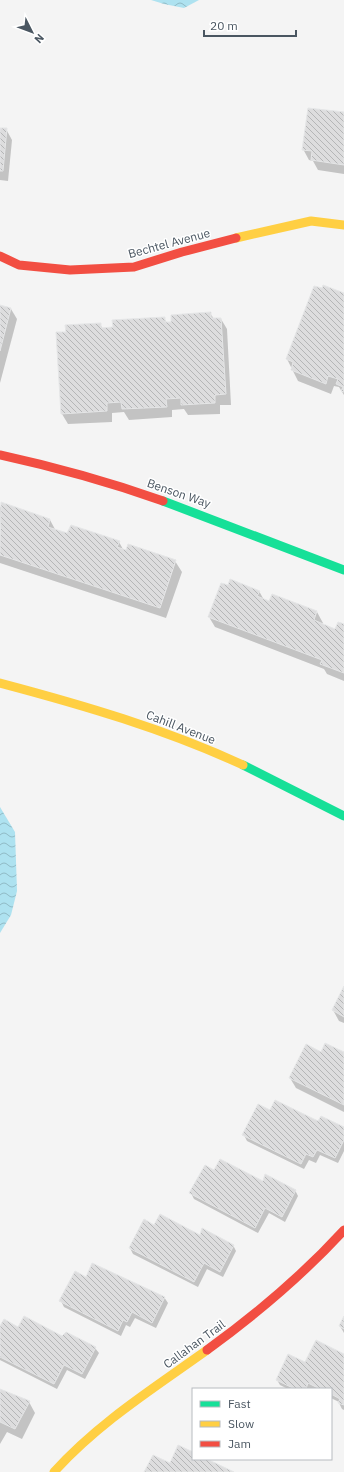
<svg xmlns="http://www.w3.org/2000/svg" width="344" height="1472" font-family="'IBM Plex Sans',sans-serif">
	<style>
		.water { fill: url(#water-waves) }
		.shadow { fill: #0003 }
		.building { fill: url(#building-back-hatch); stroke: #e5e6e7 }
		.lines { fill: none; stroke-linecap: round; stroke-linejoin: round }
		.fast { stroke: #16e098; stroke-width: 9 }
		.slow { stroke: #ffcf43; stroke-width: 9 }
		.jam { stroke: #f24e42; stroke-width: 9 }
		.labels { text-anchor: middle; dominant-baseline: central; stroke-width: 3; stroke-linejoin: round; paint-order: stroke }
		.street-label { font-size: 12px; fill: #4a5661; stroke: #fff }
	</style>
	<defs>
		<pattern id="water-waves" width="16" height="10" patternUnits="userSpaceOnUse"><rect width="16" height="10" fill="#aee2f0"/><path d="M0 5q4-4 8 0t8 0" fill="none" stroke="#90bac6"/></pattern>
		<pattern id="building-back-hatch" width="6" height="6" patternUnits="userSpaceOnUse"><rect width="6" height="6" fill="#ddddde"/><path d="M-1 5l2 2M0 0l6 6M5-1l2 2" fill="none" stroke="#b5b6b7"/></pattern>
	</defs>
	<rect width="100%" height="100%" fill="#f4f4f4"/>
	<g class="water">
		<path d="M 151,0 L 199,0 L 184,8 L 164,4 Z"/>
		<path d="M 0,807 L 15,832 L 17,891 L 11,915 L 0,933 Z"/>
	</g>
	<g class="shadow">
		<path d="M 344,113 L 344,174 L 318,170 L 313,161 L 309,160 L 303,149 Z"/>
		<path d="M 0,129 L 6,129 L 12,140 L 8,181 L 0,180 Z"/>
		<path d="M 344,294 L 344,395 L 339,387 L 334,386 L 331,394 L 298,381 L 287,359 Z"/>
		<path d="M 0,306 L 11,309 L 17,319 L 0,383 Z"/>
		<path d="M 210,313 L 214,319 L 221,319 L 227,329 L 231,405 L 220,405 L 220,414 L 188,415 L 184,409 L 172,410 L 172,417 L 129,420 L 124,412 L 112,413 L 112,422 L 68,424 L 62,414 L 67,333 L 100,324 L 103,329 L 114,328 L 164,318 L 167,323 Z"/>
		<path d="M 2,504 L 50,520 L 56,531 L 68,535 L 119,542 L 124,551 L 127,552 L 175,561 L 182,572 L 166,618 L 0,563 L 0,508 Z"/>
		<path d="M 259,591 L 264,600 L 270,602 L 273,595 L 317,612 L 323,623 L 322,625 L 336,630 L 344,625 L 344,681 L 327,674 L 324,669 L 215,627 L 209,617 Z"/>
		<path d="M 344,988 L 344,1023 L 339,1021 L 333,1010 Z"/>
		<path d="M 322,1053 L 344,1053 L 344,1112 L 296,1088 L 290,1078 Z"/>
		<path d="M 271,1111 L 344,1128 L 344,1151 L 338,1163 L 320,1155 L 316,1163 L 309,1160 L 304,1169 L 247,1141 L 244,1135 Z"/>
		<path d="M 263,1183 L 295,1190 L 298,1196 L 285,1222 L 269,1213 L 258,1233 L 194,1199 L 191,1193 Z"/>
		<path d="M 155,1226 L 233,1245 L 236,1251 L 223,1277 L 207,1269 L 198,1287 L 133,1254 L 130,1248 Z"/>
		<path d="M 86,1278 L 164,1297 L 168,1303 L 156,1328 L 135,1318 L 130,1327 L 126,1325 L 121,1336 L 64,1307 L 61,1301 Z"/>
		<path d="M 344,1318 L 344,1333 L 340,1326 Z"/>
		<path d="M 19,1328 L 62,1337 L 95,1348 L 99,1353 L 85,1379 L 67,1370 L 57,1389 L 0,1360 L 0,1329 Z"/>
		<path d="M 344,1355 L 344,1410 L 342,1409 L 339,1403 L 339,1402 L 331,1398 L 331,1389 L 288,1389 L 280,1385 L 277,1380 Z"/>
		<path d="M 0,1389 L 29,1402 L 35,1413 L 22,1439 L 7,1432 L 0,1444 Z"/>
	</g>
	<g class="building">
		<path d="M 308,108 L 344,112 L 344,165 L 311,160 L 312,151 L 302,150 Z"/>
		<path d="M 0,128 L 7,128 L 3,171 L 0,171 Z"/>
		<path d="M 323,285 L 344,293 L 344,392 L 341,391 L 343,387 L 336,384 L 338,379 L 328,376 L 326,384 L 291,370 L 293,362 L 286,359 L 314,286 L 322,288 Z"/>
		<path d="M 0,305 L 11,308 L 0,351 Z"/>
		<path d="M 211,312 L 211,318 L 221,318 L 226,394 L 215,395 L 215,403 L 181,405 L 181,398 L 166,399 L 167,407 L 122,409 L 121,402 L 107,403 L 107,411 L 61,414 L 56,332 L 66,332 L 65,325 L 101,323 L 101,328 L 113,327 L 112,320 L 165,317 L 165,322 L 171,322 L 171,315 Z"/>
		<path d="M 1,502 L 50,519 L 48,527 L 67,533 L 71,525 L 120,541 L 117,547 L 126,550 L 128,544 L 176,560 L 160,608 L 0,555 Z"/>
		<path d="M 230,579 L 260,591 L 257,596 L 269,601 L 272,594 L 317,611 L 314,620 L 335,629 L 338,622 L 344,624 L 344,673 L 320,664 L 322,660 L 208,617 L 221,583 L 228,585 Z"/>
		<path d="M 344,986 L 344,1017 L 332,1010 Z"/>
		<path d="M 325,1043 L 344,1052 L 344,1105 L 289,1078 L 306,1044 L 321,1052 Z"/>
		<path d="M 275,1100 L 318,1121 L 321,1116 L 344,1127 L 344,1140 L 335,1158 L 317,1150 L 313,1157 L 306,1154 L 301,1164 L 242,1135 L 258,1104 L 270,1110 Z"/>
		<path d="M 220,1159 L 263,1181 L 265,1174 L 296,1190 L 282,1217 L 265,1208 L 255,1228 L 189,1193 L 205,1165 L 214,1170 Z"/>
		<path d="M 160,1214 L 200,1235 L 202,1228 L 234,1245 L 220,1272 L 204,1263 L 194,1282 L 129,1248 L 144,1219 L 154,1225 Z"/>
		<path d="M 92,1263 L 165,1297 L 152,1323 L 132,1312 L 127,1322 L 123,1320 L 118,1331 L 59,1301 L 75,1271 L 86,1277 Z"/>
		<path d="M 24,1316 L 62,1336 L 66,1332 L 96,1347 L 82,1374 L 64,1365 L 54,1384 L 0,1357 L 0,1326 L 4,1319 L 18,1327 Z"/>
		<path d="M 344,1316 L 344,1329 L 339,1326 Z"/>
		<path d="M 316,1340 L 344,1354 L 344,1405 L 338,1403 L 340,1399 L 331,1394 L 331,1389 L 320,1389 L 308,1383 L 306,1389 L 295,1389 L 276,1380 L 288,1354 L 305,1362 Z"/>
		<path d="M 0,1389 L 30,1401 L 15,1429 L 0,1422 Z"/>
		<path d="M 178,1445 L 193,1452 L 193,1459 L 207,1459 L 234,1472 L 144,1472 L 153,1455 L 170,1463 Z"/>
	</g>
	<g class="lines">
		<g class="fast">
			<path d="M 163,501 L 344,570"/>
			<path d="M 243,765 L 344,816"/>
		</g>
		<g class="slow">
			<path d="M 236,238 L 311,221 L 344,225"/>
			<path d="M 0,683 C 83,705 165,729 243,765"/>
			<path d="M 54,1472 C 98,1423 154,1388 207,1350"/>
		</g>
		<g class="jam">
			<path d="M 0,256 L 19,265 L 70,270 L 134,267 L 182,252 L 236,238"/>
			<path d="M 0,455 C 55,467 109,482 163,501"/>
			<path d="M 207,1350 C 258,1313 301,1277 344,1230"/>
		</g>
	</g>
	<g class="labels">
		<g class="street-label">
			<text transform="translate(169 243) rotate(-15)">Bechtel Avenue</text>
			<text transform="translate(179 493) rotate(19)">Benson Way</text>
			<text transform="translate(181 727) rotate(21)">Cahill Avenue</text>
			<text transform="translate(194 1344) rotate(-36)">Callahan Trail</text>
		</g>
	</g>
	<rect x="192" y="1388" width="140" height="72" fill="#ffffff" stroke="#b7bbc0"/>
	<rect x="200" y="1401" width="20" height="6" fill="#16e098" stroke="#b7bbc0"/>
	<text x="228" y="1408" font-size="12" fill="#4a5661">Fast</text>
	<rect x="200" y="1421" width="20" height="6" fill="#ffcf43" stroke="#b7bbc0"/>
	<text x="228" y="1428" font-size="12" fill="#4a5661">Slow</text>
	<rect x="200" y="1441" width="20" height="6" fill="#f24e42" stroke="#b7bbc0"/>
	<text x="228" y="1448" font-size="12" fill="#4a5661">Jam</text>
	<g transform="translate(32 32) rotate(132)" stroke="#ffffff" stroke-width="3" paint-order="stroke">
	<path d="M0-3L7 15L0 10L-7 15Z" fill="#4a5661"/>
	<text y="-6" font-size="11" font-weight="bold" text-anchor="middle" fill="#4a5661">N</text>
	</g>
	<path d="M204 30v6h92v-6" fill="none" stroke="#4a5661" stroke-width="2"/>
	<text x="210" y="30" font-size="12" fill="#4a5661" stroke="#ffffff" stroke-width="3" paint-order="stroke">20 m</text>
</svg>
